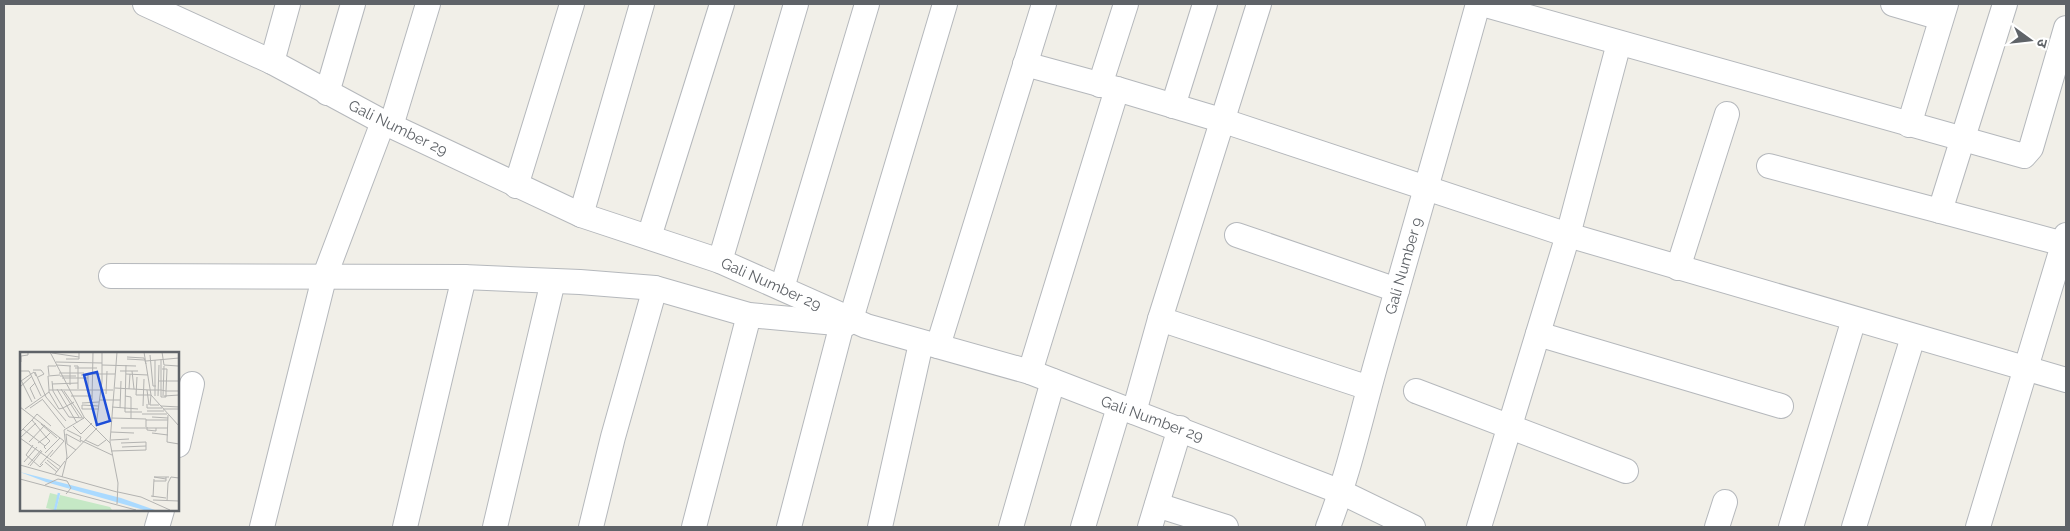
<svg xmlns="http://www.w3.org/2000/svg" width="2070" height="531" font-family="Raleway,'Noto Sans Devanagari',sans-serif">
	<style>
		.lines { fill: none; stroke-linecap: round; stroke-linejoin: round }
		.minor-casing { stroke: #b5b8bc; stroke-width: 26 }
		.minor { stroke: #fff; stroke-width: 24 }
		.labels { text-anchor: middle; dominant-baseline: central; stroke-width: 4.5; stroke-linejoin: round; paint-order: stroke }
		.street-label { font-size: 15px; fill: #5f6368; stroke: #fff }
		.inset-river { fill: none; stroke: #aadaff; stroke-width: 2.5 }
		.inset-road { fill: none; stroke: #b3b3b1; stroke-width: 1 }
		.view { fill: #1d4ed8; fill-opacity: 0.15; stroke: #1d4ed8; stroke-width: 2.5 }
		.inset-edge { fill: none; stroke: #5f6368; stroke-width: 2.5 }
	</style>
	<rect width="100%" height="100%" fill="#f1efe8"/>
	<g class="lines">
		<defs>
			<g id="minor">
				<path d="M 145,4 L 272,62 L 383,122 L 581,215 L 720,261 L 866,326 L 1030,372 L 1341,492 L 1413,527"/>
				<path d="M 1482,4 L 2024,156 L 2031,148 L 2066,28"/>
				<path d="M 1893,4 L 1941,18"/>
				<path d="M 2005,4 L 1940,211 L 2064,244"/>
				<path d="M 272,62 L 288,4"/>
				<path d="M 1025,64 L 1117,89 L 1224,121 L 1568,235 L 2066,380"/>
				<path d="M 1100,85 L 1126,4"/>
				<path d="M 327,93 L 353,4"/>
				<path d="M 1173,106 L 1205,4"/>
				<path d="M 1909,125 L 1946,4"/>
				<path d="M 391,126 L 428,4"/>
				<path d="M 1769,166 L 1940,211"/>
				<path d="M 516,186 L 572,4"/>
				<path d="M 581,215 L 642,4"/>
				<path d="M 1237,235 L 1397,290"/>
				<path d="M 649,237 L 722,4"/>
				<path d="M 720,261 L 796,4"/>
				<path d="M 1678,268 L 1727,114"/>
				<path d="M 111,276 L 464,277 L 580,282 L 655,288 L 749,315 L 847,324"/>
				<path d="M 782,288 L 867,4"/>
				<path d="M 851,319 L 945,4"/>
				<path d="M 1160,319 L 1369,388"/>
				<path d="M 1538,334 L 1781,406"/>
				<path d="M 938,346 L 1044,4"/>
				<path d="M 1030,372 L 1117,89"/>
				<path d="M 1416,391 L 1626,471"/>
				<path d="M 1134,412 L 1160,319 L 1259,4"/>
				<path d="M 178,445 L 192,384"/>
				<path d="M 1157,505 L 1226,527"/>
				<path d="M 157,527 L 162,510"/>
				<path d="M 262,527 L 324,278 L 383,122"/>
				<path d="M 405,527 L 464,277"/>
				<path d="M 495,527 L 553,281"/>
				<path d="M 591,527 L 613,437 L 655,288"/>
				<path d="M 694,527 L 749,315"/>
				<path d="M 789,527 L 842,324"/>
				<path d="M 880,527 L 921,343"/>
				<path d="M 1011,527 L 1053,381"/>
				<path d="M 1083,527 L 1119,407"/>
				<path d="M 1150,527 L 1180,428"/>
				<path d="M 1328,527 C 1349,473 1361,416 1377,360 C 1411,242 1445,123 1478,4"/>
				<path d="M 1479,527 L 1568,235 L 1619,43"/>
				<path d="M 1717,527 L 1725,502"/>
				<path d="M 1791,527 L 1854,319"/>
				<path d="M 1854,527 L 1913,337"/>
				<path d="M 1978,527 L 2066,235"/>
			</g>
		</defs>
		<use href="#minor" class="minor-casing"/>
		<use href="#minor" class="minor"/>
	</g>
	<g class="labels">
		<g class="street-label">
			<text transform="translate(398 128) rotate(26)">Gali Number 29</text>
			<text transform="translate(1404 266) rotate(-74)">Gali Number 9</text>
			<text transform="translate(771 284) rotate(24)">Gali Number 29</text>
			<text transform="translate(1152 419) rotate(20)">Gali Number 29</text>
		</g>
	</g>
	<g transform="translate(20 352)">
		<rect width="159" height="159" fill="#f1efe8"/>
		<path d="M 30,141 L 38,143 L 34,158 L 26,156 ZM 40,143 L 90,155 L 92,158 L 36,158 Z" fill="#c5e8c5"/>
		<path d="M 0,120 L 101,146 L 135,158 L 124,158 L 26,130 Z" fill="#aadaff"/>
		<path class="inset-river" d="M 35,158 L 39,141"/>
		<path class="inset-road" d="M 30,0 L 64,65 L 90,91M 120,0 L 124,0 L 131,43 L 159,74M 142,0 L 144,13 L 158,14M 32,1 L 59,5M 130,3 L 133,34 L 136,34M 107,5 L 124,6 L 126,12M 46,7 L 59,7 L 59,0M 107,7 L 124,8M 126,9 L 159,6M 1,10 L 1,4 L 8,3 L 8,0M 36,10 L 82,11M 36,13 L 51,14M 82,13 L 116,14M 54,14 L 58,14 L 58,37M 55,16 L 77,16M 142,17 L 147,17 L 146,39 L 146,45 L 141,45 L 141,38 L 146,39 L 159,39M 13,18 L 21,18 L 24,22 L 18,25M 0,19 L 9,19 L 21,44M 100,19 L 118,19M 112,19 L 114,37M 15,20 L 26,45 L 46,69M 39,21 L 64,21M 69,22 L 95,22M 106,22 L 128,23M 29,23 L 28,14 L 36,14M 61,23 L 68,23 L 68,37M 40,24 L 56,24M 117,25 L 116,43 L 131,43M 42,26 L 68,26M 1,28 L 12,50M 1,29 L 14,20 L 16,24M 32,29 L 33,39 L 43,56M 139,29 L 159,29M 15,31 L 10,36 L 15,47M 32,32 L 58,31M 50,33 L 50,14M 0,35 L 12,24M 95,36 L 130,38M 37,37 L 57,71M 41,37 L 59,65M 109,37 L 110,22M 29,38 L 28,24 L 40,23M 127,38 L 129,53M 130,38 L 141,38 L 141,7M 44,39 L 62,65M 29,40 L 39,57 L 43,56M 86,42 L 87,19M 131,43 L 130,53 L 139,53M 51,44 L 72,44M 105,44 L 111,45 L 111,67M 135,44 L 135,8M 138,44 L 139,13M 143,44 L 144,14M 144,44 L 159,43M 23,48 L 45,76M 72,48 L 73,0M 80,48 L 100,48M 62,51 L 79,50M 127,52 L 127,56 L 142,56M 123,54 L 124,27M 141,54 L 159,55M 0,55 L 44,89M 92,55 L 118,57M 10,56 L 23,47M 100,56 L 101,29M 105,56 L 105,60 L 122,60M 5,57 L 29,40 L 29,38 L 93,38M 62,57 L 62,53 L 79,54M 62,57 L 79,57M 105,57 L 106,13M 143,57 L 159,57M 127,59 L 144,59M 122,62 L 147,62M 148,63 L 147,90 L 159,92M 132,65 L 148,66M 92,66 L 126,67 L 126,75M 126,68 L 148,68M 21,72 L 37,86M 31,74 L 17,62 L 12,68 L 26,85 L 32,79M 53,74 L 61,82 L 72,71M 76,74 L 82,29 L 82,0M 127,75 L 127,78 L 136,79 L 136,76M 101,76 L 148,76M 3,77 L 25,94M 47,78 L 61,85 L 60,88 L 92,103M 0,80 L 12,68M 91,80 L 114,81M 132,81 L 148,83M 46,82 L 61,90M 46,82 L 47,92 L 56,98M 0,86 L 41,115M 0,86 L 16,71M 65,88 L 78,94 L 86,88M 91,88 L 109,87M 9,90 L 25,73M 18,91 L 26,85 L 30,89 L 24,95 L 26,97M 13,93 L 6,103 L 20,115 L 23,112M 102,95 L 126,94M 91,99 L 126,98 L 126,90 L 101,91M 25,101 L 40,86M 30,105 L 44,89M 27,108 L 39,118M 46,108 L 77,76M 4,110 L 17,95M 25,110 L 37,120M 0,113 L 97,140M 8,113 L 21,98M 20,113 L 33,98M 10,114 L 22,99M 35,122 L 45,109M 42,125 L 47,105 L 44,78 L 64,66 L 49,65 L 43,56 L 54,50M 0,127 L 116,158M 146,127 L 134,125 L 149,125M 134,129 L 146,129 L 146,125M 25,133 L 38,127 L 47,129 L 51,136 L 46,142M 98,140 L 121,145 L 150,158M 131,144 L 146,146M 133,145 L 134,127M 133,148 L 159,149M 147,149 L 148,131 L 151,125 L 159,126M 97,152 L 98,131 L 90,90 L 97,0"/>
		<path class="view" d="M 77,20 L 90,69 L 77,73 L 64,23 Z"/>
		<rect width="159" height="159" class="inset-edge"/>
	</g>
	<rect width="2070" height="531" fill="none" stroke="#5f6368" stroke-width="10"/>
	<g transform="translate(2030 40) rotate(105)" stroke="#ffffff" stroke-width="4" paint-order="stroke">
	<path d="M0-4L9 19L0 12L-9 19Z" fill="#5f6368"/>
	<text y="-8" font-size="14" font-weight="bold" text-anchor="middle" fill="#5f6368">उ</text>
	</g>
</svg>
